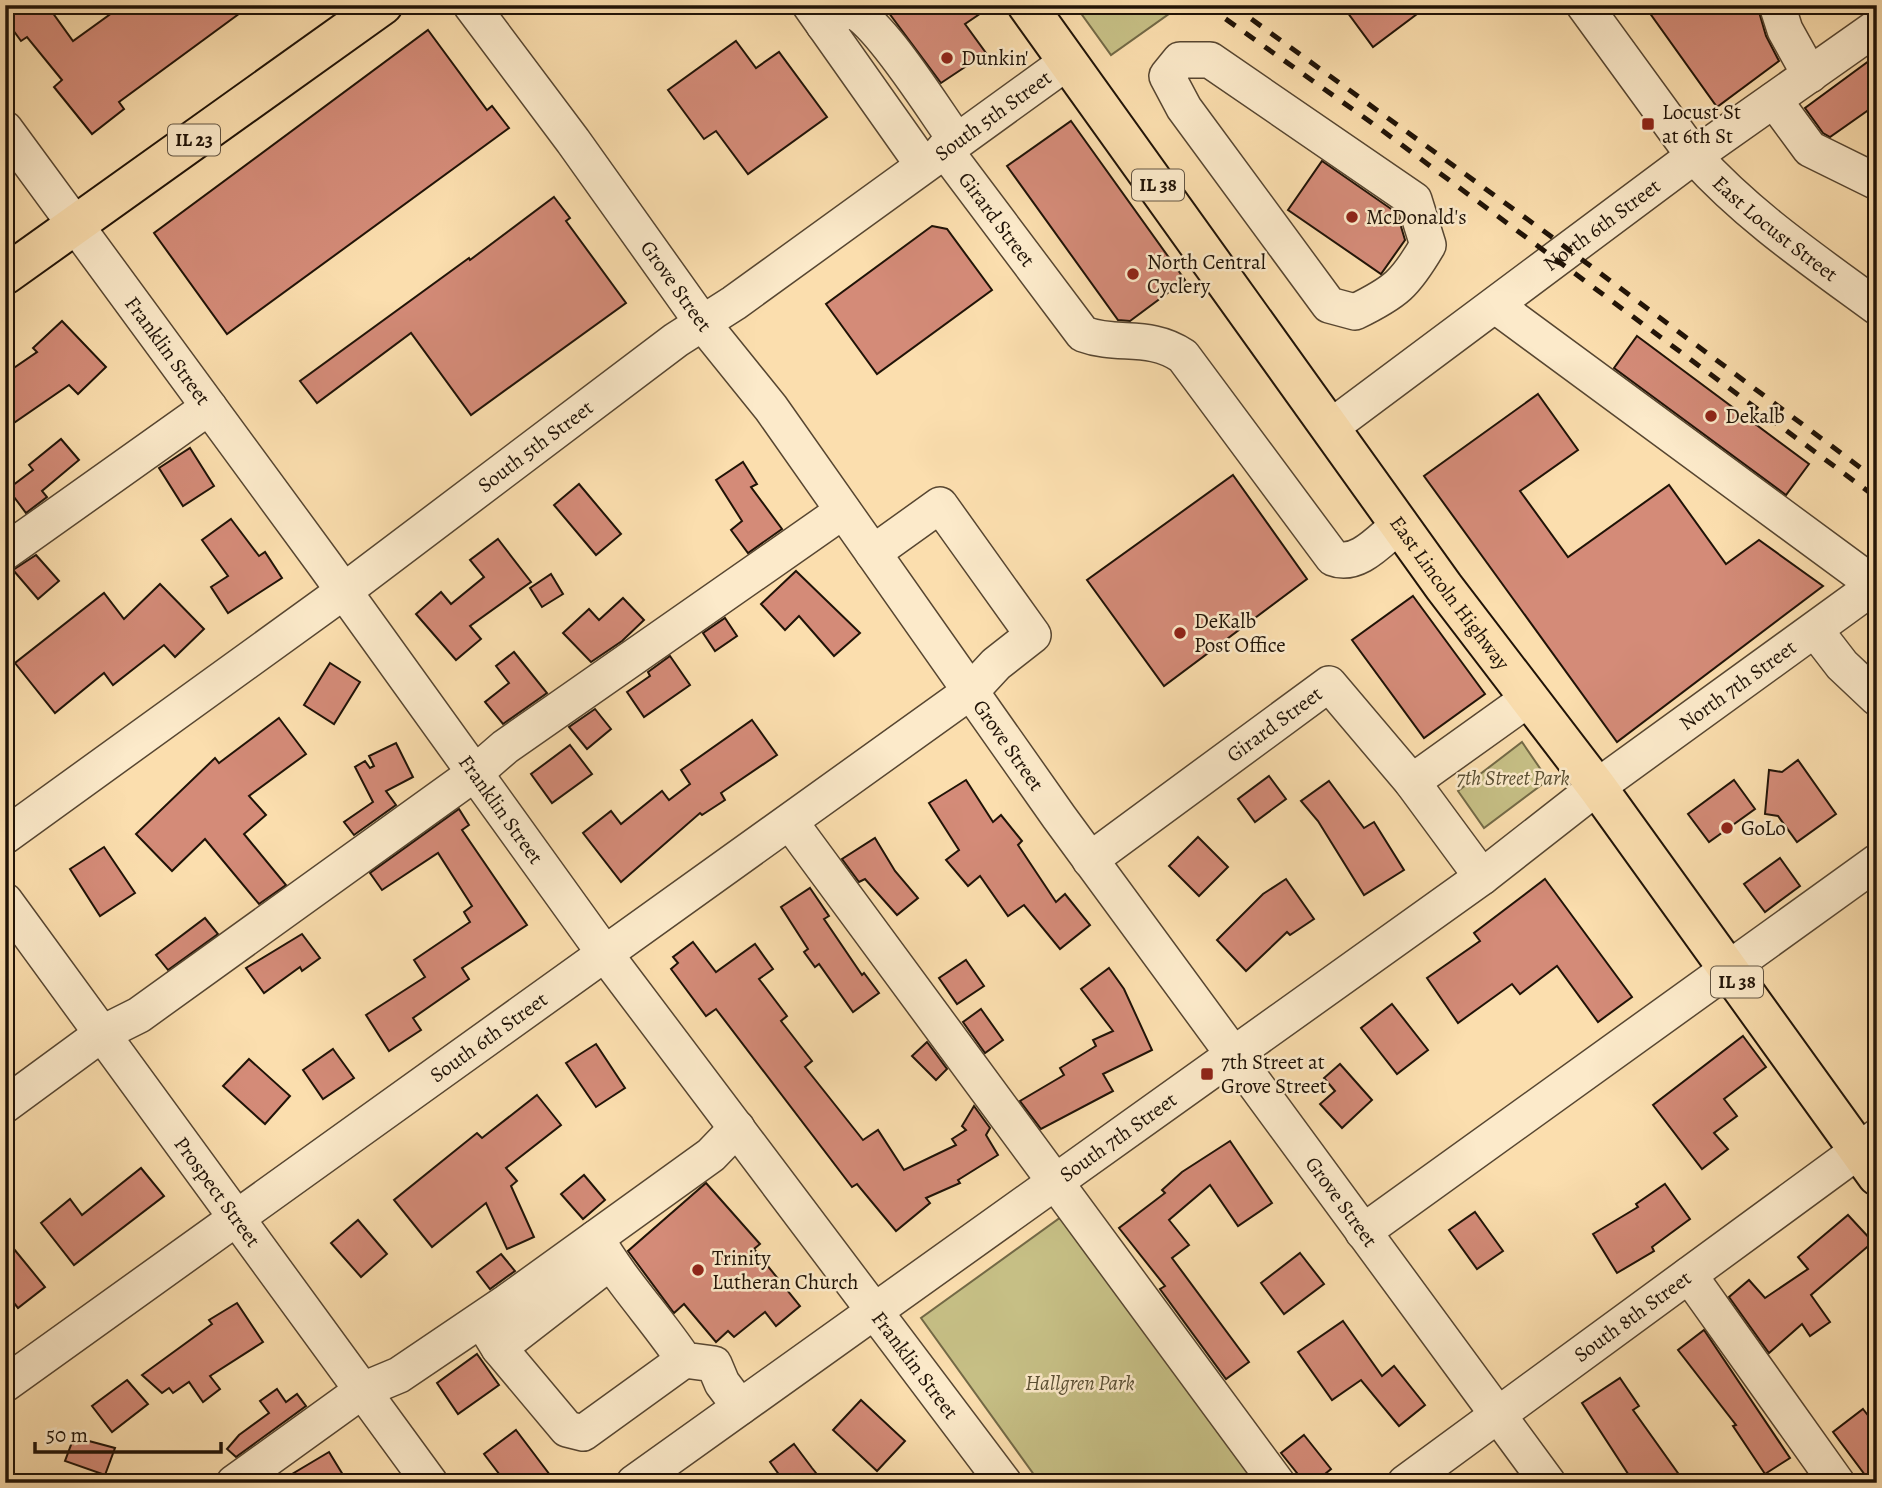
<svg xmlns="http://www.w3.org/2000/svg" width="1882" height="1488" font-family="Alegreya,serif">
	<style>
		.green { fill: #c6bf85; stroke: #736946; stroke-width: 2 }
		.building { fill: #d48b78; stroke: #201307; stroke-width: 2 }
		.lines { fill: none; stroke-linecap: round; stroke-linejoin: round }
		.minor-casing { stroke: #574631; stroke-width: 38 }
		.major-casing { stroke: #201307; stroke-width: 42 }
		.minor { stroke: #fceaca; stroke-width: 35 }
		.major { stroke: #fbdeae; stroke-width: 38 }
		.rail { stroke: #201307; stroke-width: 5; stroke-dasharray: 12 12; stroke-linecap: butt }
		.poi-dot { fill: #8f2418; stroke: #fceaca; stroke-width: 2.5 }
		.labels { text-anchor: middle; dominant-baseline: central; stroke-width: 5; stroke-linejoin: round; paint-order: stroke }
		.shield { fill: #fceaca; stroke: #625442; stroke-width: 2 }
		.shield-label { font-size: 19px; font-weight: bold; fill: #201307 }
		.poi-label { font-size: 21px; fill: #201307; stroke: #fceaca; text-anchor: start }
		.street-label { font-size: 21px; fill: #201307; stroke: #fceaca }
		.park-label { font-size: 21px; font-style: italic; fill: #5a4f33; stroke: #fceaca }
	</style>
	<rect width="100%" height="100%" fill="#fbdeae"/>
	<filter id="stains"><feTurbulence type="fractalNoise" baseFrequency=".00286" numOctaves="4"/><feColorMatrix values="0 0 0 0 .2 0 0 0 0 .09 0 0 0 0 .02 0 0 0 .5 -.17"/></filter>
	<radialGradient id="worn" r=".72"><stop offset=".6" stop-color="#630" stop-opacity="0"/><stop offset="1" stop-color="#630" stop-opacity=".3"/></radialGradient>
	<g class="green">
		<path d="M 1075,5 L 1179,5 L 1180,6 L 1111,55 Z"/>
		<path d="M 1522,742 L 1548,780 L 1484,828 L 1458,791 Z"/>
		<path d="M 1068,1212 L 1266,1483 L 1040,1483 L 921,1318 Z"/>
	</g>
	<g class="building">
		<path d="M 18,5 L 47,5 L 73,41 L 123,5 L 251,5 L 119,102 L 124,109 L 92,134 L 54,87 L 62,80 L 27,37 L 21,41 L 5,19 L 5,15 Z"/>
		<path d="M 883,5 L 993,5 L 965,24 L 986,53 L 941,83 Z"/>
		<path d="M 1342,5 L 1429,5 L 1373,47 Z"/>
		<path d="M 1644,5 L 1757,5 L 1766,36 L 1779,61 L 1717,107 Z"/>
		<path d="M 428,30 L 487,110 L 492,106 L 509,128 L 227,334 L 154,233 Z"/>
		<path d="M 736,41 L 756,68 L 779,52 L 827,117 L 748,174 L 716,131 L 704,139 L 668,90 Z"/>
		<path d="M 1877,55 L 1877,104 L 1830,137 L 1823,133 L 1805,108 Z"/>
		<path d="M 1071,121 L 1185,280 L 1130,321 L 1118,320 L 1007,166 Z"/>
		<path d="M 1322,161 L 1397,213 L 1405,240 L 1381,274 L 1288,210 Z"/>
		<path d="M 554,197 L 570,218 L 566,221 L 626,303 L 471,415 L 411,333 L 317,403 L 300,381 L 469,258 L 470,260 Z"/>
		<path d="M 932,226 L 947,229 L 992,290 L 877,374 L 826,304 Z"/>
		<path d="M 62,321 L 106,367 L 78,394 L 69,385 L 5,429 L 5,374 L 37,352 L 33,348 Z"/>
		<path d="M 1637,336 L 1809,464 L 1786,495 L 1614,368 Z"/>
		<path d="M 1538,394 L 1578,450 L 1520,491 L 1568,557 L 1669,485 L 1726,564 L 1759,540 L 1823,586 L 1617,742 L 1424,476 Z"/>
		<path d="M 61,439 L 79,460 L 42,491 L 47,497 L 26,513 L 8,489 L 33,470 L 29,465 Z"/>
		<path d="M 190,448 L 214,486 L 183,506 L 159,468 Z"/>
		<path d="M 743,462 L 757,484 L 751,487 L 782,529 L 748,553 L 731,530 L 742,521 L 716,480 Z"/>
		<path d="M 1233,475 L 1307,579 L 1164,686 L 1087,580 Z"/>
		<path d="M 579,484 L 621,534 L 596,555 L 554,505 Z"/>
		<path d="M 231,519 L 259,556 L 265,552 L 282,578 L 228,613 L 211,587 L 228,576 L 202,540 Z"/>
		<path d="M 498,539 L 531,582 L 470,626 L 481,639 L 456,660 L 416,614 L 441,592 L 451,604 L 484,577 L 470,560 Z"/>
		<path d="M 36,555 L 59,581 L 38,599 L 13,570 Z"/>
		<path d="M 796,571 L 860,633 L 834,656 L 799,616 L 785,630 L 761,604 Z"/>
		<path d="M 551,574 L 563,594 L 542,607 L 530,588 Z"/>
		<path d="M 160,584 L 204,629 L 175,657 L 164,645 L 113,685 L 104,673 L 55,713 L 15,663 L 104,593 L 124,619 Z"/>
		<path d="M 1413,596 L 1485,694 L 1424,738 L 1352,640 Z"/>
		<path d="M 623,598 L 644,620 L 622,641 L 591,662 L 563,633 L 589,609 L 599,620 Z"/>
		<path d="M 725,618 L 737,636 L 715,651 L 703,633 Z"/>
		<path d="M 514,652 L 547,693 L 503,724 L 485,702 L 509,683 L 496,666 Z"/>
		<path d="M 670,656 L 690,685 L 644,717 L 627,692 L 650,676 L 648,672 Z"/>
		<path d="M 330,663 L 360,682 L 334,724 L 304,705 Z"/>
		<path d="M 595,709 L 611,729 L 587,749 L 569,727 Z"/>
		<path d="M 279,718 L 306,754 L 249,796 L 266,815 L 244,834 L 286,885 L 259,904 L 205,839 L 172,871 L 136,834 L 215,758 L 219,763 Z"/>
		<path d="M 752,720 L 777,755 L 721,793 L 725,800 L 702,815 L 700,813 L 621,882 L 583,833 L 611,811 L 621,824 L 662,791 L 669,800 L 690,784 L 681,770 Z"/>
		<path d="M 396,743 L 413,777 L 386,791 L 396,805 L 354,835 L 344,822 L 373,802 L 355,767 L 365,761 L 370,768 L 374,766 L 369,756 Z"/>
		<path d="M 570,745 L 592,774 L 552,803 L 531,774 Z"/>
		<path d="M 1798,760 L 1836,814 L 1797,842 L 1778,816 L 1765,814 L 1769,770 L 1782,772 Z"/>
		<path d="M 1269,776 L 1286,799 L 1255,822 L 1238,799 Z"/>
		<path d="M 966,780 L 993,822 L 1001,815 L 1022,841 L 1018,845 L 1056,902 L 1065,894 L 1090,925 L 1060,949 L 1024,905 L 1008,916 L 980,876 L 968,886 L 946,860 L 959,850 L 929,803 Z"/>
		<path d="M 1734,780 L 1755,809 L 1709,842 L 1688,814 Z"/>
		<path d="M 1329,781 L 1364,828 L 1374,822 L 1404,870 L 1364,895 L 1318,821 L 1301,801 Z"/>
		<path d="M 459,809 L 469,825 L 462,830 L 527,925 L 462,968 L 469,979 L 413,1018 L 421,1030 L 389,1051 L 366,1015 L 425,977 L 414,960 L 470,922 L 464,912 L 472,906 L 438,853 L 382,890 L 370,873 Z"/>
		<path d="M 1198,837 L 1228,867 L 1199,896 L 1169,866 Z"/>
		<path d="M 875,838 L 895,871 L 918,898 L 897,915 L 865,879 L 859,882 L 842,859 Z"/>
		<path d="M 104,847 L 135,893 L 100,916 L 70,869 Z"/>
		<path d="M 1780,858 L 1800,886 L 1765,912 L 1744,884 Z"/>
		<path d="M 1286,879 L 1314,919 L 1290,935 L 1287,932 L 1246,971 L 1217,940 L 1263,894 Z"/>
		<path d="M 1545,879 L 1632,997 L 1598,1022 L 1557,966 L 1520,994 L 1512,984 L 1458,1023 L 1427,978 L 1480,941 L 1474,933 Z"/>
		<path d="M 810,888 L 829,916 L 824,919 L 862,975 L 864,973 L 879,993 L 853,1012 L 819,964 L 815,967 L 804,952 L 808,949 L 781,907 Z"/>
		<path d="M 205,918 L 218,934 L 168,970 L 156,955 Z"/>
		<path d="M 302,934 L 320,958 L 302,971 L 300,967 L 264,993 L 246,968 Z"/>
		<path d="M 693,942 L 716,972 L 755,944 L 773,969 L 759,979 L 787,1016 L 781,1021 L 812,1061 L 805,1067 L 863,1140 L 878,1130 L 904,1170 L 956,1145 L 952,1139 L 966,1130 L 962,1126 L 974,1106 L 990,1128 L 986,1135 L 998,1155 L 958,1180 L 960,1183 L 926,1198 L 930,1203 L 896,1231 L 857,1184 L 852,1187 L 716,1009 L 706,1016 L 671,969 L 678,963 L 673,957 Z"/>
		<path d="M 966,960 L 984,986 L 957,1004 L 939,978 Z"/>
		<path d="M 1109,968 L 1124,989 L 1152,1050 L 1103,1074 L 1113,1091 L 1041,1129 L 1020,1101 L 1064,1075 L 1060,1068 L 1096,1046 L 1093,1040 L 1113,1031 L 1081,989 Z"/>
		<path d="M 1392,1004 L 1428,1050 L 1397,1074 L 1361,1028 Z"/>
		<path d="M 981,1009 L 1003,1040 L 985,1053 L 963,1022 Z"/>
		<path d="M 1743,1036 L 1766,1067 L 1724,1099 L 1737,1116 L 1714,1133 L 1728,1149 L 1702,1169 L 1653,1105 Z"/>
		<path d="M 927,1042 L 947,1069 L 936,1080 L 912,1056 Z"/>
		<path d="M 596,1044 L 625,1088 L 596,1107 L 566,1063 Z"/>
		<path d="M 333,1049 L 354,1078 L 323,1099 L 303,1070 Z"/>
		<path d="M 249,1059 L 290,1096 L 265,1124 L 223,1086 Z"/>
		<path d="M 1340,1064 L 1372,1100 L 1342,1128 L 1320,1104 L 1335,1091 L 1324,1078 Z"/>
		<path d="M 537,1095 L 561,1125 L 506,1168 L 517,1181 L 511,1186 L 534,1237 L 507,1249 L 486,1203 L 432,1247 L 394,1200 L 477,1133 L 482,1138 Z"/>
		<path d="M 1230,1141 L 1272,1203 L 1238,1226 L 1210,1185 L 1169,1220 L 1189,1245 L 1172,1258 L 1249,1362 L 1226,1379 L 1160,1289 L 1165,1286 L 1119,1228 L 1165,1193 L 1162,1190 L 1182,1172 Z"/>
		<path d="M 141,1168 L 164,1196 L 74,1265 L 41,1223 L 70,1199 L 82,1215 Z"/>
		<path d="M 584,1175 L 605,1200 L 583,1219 L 561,1194 Z"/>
		<path d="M 706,1183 L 760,1244 L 754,1249 L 800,1306 L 776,1326 L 765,1312 L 734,1337 L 728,1331 L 716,1342 L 684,1304 L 674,1313 L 628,1251 Z"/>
		<path d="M 1665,1184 L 1690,1219 L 1652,1247 L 1654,1251 L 1617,1273 L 1593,1234 L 1638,1207 L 1636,1204 Z"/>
		<path d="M 1475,1212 L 1503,1251 L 1477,1269 L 1449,1230 Z"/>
		<path d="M 1848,1215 L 1873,1242 L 1811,1295 L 1830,1322 L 1810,1336 L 1802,1324 L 1769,1353 L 1729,1297 L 1749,1280 L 1765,1298 L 1808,1269 L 1798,1257 Z"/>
		<path d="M 358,1220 L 387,1254 L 361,1277 L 331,1243 Z"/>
		<path d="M 5,1238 L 45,1287 L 18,1308 L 5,1292 Z"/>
		<path d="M 1300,1253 L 1324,1284 L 1284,1314 L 1261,1283 Z"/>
		<path d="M 501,1254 L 515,1271 L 490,1289 L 477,1272 Z"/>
		<path d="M 237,1303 L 263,1342 L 210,1376 L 220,1389 L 203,1402 L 189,1382 L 173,1393 L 169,1388 L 162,1393 L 142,1375 L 212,1324 L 209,1320 Z"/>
		<path d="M 1343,1321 L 1382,1376 L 1394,1366 L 1425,1405 L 1399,1426 L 1361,1380 L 1332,1400 L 1298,1352 Z"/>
		<path d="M 1704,1330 L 1790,1458 L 1765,1474 L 1733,1426 L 1736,1425 L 1678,1350 Z"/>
		<path d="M 477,1354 L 499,1385 L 458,1414 L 437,1383 Z"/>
		<path d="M 1620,1378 L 1639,1406 L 1633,1410 L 1685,1483 L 1634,1483 L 1582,1403 Z"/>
		<path d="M 127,1380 L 148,1404 L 112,1432 L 92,1406 Z"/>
		<path d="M 277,1389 L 286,1402 L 297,1394 L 306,1406 L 236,1457 L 227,1449 L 239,1435 L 269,1413 L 260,1401 Z"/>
		<path d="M 861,1400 L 905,1441 L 877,1471 L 833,1430 Z"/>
		<path d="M 1863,1409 L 1877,1427 L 1877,1483 L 1871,1483 L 1833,1432 Z"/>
		<path d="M 516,1430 L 556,1483 L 506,1483 L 484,1454 Z"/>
		<path d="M 1304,1435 L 1331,1469 L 1314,1483 L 1305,1483 L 1281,1453 Z"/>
		<path d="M 74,1437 L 115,1448 L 105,1475 L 65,1461 Z"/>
		<path d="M 794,1444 L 812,1468 L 824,1483 L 785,1483 L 770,1462 Z"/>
		<path d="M 329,1452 L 348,1483 L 277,1483 Z"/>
	</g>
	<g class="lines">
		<defs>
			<g id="minor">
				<path id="s1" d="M 471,5 L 573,141 L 704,325 L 771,408 L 1059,817 L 1548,1483"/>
				<path d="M 810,5 L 923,165"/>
				<path id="s2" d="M 1584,5 L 1694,156 C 1748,216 1813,260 1877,307"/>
				<path d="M 1777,5 L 1785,30 L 1810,75"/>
				<path d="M 824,25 L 848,9 C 877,16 935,112 956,140"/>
				<path d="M 1180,60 L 1210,60 L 1414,200 L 1428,245 C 1405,284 1396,292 1355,312 L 1329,305 L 1184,108 L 1167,76 Z"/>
				<path d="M 1774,100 L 1810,149 L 1877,182"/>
				<path id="s3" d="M 5,129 L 325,565 L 605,954 L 1004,1483"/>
				<path id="s4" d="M 944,149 L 1083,334 C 1118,347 1149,333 1183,356 L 1333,558 C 1358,568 1381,539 1400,524"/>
				<path d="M 1496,306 L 1875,585"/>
				<path id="s5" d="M 1331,427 L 1694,156 L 1877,27"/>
				<path d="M 5,552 L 209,407"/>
				<path d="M 1815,630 L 1842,665 L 1877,698"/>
				<path d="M 1412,782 L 1528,699"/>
				<path d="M 790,822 L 1277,1483"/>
				<path id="s6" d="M 5,836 L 344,591 L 676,340 L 734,303 L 1067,62"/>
				<path id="s7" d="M 1090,860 L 1329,684 L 1412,782 L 1482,877"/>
				<path id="s8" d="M 5,901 L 430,1483"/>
				<path d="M 5,1105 L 103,1033 L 139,1015 L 475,773 L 505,747 L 843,511"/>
				<path d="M 1363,1232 L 1877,862"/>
				<path d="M 596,1238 C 621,1282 656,1318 684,1360 L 714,1364 L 722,1383 L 740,1407"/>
				<path d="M 1689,1275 L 1837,1483"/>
				<path d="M 486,1327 L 499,1348 L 610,1262"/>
				<path d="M 499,1348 L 567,1429 L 583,1433 L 684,1360"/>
				<path id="s9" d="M 5,1384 L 971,691 L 996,664 L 1033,635 L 940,505 L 873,553"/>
				<path d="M 234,1483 L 363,1390 L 399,1375 L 507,1302 L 711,1155 L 737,1128"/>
				<path id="s10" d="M 634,1483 L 1482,877 L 1597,787 L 1877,584"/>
				<path id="s11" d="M 1405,1483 L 1877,1137"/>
			</g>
			<g id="major">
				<path id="s12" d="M 1027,5 L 1444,587 L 1597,787 L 1877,1176"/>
				<path d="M 5,275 L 383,5"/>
			</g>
		</defs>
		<use href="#minor" class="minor-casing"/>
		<use href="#major" class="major-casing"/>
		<use href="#minor" class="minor"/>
		<use href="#major" class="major"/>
		<g class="rail">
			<path d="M 1206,5 L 1379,128 L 1877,498"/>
			<path d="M 1232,5 L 1545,232 L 1877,480"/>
		</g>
	</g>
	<g class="poi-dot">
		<circle cx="947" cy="58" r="7"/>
		<rect x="1641" y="117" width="14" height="14" rx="3.5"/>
		<circle cx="1352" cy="217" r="7"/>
		<circle cx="1133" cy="274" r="7"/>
		<circle cx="1711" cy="416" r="7"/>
		<circle cx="1180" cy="633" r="7"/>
		<circle cx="1727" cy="828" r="7"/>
		<rect x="1200" y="1067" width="14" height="14" rx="3.5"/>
		<circle cx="698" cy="1270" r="7"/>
	</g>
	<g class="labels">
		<g class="shield">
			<rect x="168" y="124.5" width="52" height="31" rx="5"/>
			<rect x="1132" y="169.5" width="52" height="31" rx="5"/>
			<rect x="1711" y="966.5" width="52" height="31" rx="5"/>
		</g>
		<g class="shield-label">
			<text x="194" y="140">IL 23</text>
			<text x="1158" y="185">IL 38</text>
			<text x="1737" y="982">IL 38</text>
		</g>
		<g class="poi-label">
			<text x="961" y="58">Dunkin'</text>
			<text x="1662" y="112">Locust St<tspan x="1662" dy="24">at 6th St</tspan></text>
			<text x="1366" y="217">McDonald's</text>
			<text x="1147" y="262">North Central<tspan x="1147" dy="24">Cyclery</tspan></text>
			<text x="1725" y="416">Dekalb</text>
			<text x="1194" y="621">DeKalb<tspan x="1194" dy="24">Post Office</tspan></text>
			<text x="1741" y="828">GoLo</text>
			<text x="1221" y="1062">7th Street at<tspan x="1221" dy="24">Grove Street</tspan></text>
			<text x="712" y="1258">Trinity<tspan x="712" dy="24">Lutheran Church</tspan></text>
		</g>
		<g class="street-label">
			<text stroke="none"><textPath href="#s6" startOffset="1223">South 5th Street</textPath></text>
			<text stroke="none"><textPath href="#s4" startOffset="88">Girard Street</textPath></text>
			<text stroke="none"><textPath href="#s5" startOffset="338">North 6th Street</textPath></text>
			<text stroke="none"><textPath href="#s2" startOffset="296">East Locust Street</textPath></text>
			<text stroke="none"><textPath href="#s1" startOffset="348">Grove Street</textPath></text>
			<text stroke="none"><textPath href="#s3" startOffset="275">Franklin Street</textPath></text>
			<text stroke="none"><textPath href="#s6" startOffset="658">South 5th Street</textPath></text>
			<text stroke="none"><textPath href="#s12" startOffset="724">East Lincoln Highway</textPath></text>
			<text stroke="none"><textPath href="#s10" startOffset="1362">North 7th Street</textPath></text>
			<text stroke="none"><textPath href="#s7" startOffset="229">Girard Street</textPath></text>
			<text stroke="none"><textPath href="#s1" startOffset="915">Grove Street</textPath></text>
			<text stroke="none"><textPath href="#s3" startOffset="842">Franklin Street</textPath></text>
			<text stroke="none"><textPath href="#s9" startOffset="595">South 6th Street</textPath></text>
			<text stroke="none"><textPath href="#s10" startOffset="595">South 7th Street</textPath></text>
			<text stroke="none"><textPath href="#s8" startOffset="360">Prospect Street</textPath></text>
			<text stroke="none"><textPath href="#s1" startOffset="1480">Grove Street</textPath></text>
			<text stroke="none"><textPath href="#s11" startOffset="282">South 8th Street</textPath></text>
			<text stroke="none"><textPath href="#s3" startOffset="1535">Franklin Street</textPath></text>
		</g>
		<g class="park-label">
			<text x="1513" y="778">7th Street Park</text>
			<text x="1080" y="1383">Hallgren Park</text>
		</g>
	</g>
	<rect width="1882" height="1488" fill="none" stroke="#fbdeae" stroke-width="28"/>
	<rect x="7" y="7" width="1868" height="1474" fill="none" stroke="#201307" stroke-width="3.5"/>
	<rect x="14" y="14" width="1854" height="1460" fill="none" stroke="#201307" stroke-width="2"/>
	<path d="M35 1442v10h186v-10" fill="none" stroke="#201307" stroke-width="3.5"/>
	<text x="46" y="1442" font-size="21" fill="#201307" stroke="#fceaca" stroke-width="5" paint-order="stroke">50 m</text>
	<rect width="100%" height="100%" filter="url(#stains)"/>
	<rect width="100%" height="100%" fill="url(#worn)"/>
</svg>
